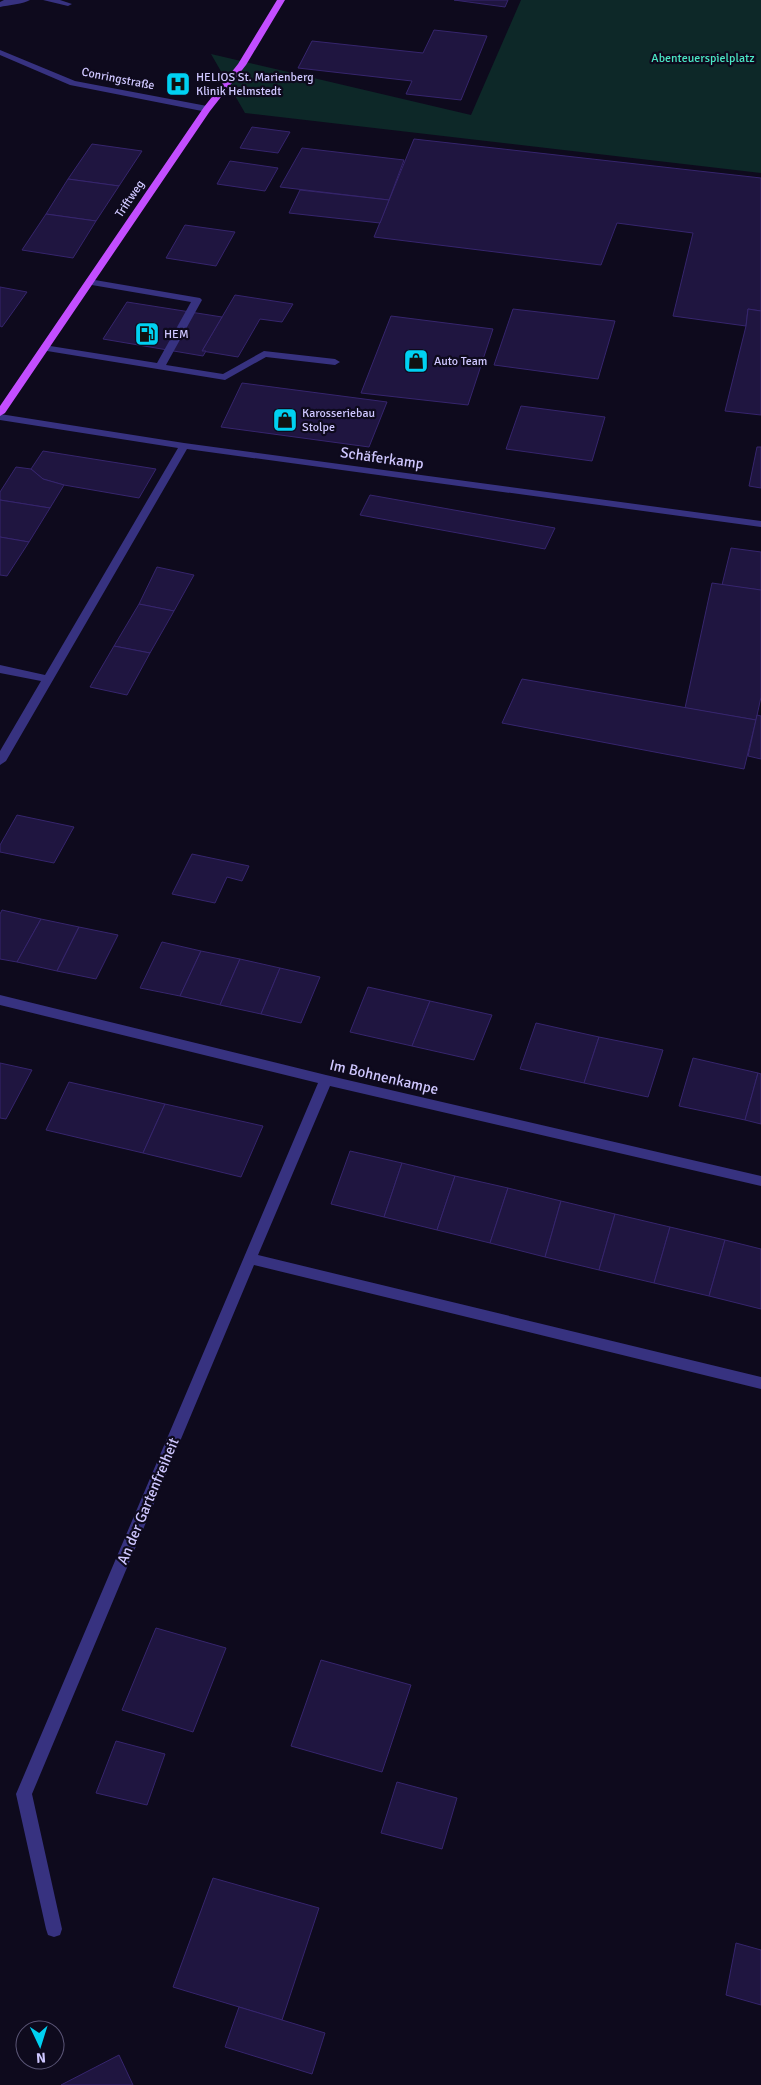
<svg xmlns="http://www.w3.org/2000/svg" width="761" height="2085" font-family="Signika,sans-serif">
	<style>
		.green { fill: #0d2828 }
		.building { fill: #1f1540; stroke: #36256d }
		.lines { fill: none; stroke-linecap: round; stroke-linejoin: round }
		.minor { fill: #373280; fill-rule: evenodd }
		.major { fill: #c34eff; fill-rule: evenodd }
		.labels { text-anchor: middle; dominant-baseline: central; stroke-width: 4.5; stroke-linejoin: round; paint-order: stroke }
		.far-park-label { font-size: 12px; fill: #4be7c5; stroke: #0e0a1d }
		.far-poi-label { font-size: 12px; fill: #cfc7ff; stroke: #0e0a1d; text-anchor: start }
		.far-street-label { font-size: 12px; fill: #cfc7ff; stroke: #0e0a1d }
		.street-label { font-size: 15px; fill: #cfc7ff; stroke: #0e0a1d }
	</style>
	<rect width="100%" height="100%" fill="#0e0a1d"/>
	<path class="green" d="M 521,0 L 761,0 L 761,173 L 245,113 L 211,54 L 471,115 Z"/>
	<g class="building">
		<path d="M 454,0 L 508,0 L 505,7 Z"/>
		<path d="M 434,30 L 487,36 L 461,100 L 406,94 L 412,81 L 298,68 L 312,41 L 423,53 Z"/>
		<path d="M 252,127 L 290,132 L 278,153 L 240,148 Z"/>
		<path d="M 414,139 L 761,178 L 761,311 L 748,309 L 746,326 L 673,316 L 693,233 L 617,223 L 601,265 L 374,237 Z"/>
		<path d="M 92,144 L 142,151 L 119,186 L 68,179 Z"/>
		<path d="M 302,148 L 404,160 L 389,200 L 280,187 Z"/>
		<path d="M 230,161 L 278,168 L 265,191 L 217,184 Z"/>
		<path d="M 68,179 L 119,186 L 96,221 L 46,214 Z"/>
		<path d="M 300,190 L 389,200 L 380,223 L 289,213 Z"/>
		<path d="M 46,214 L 96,221 L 73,258 L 22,250 Z"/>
		<path d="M 185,225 L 235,232 L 216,266 L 166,258 Z"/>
		<path d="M 0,287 L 27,292 L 2,327 L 0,326 Z"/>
		<path d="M 235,295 L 293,304 L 282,322 L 260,319 L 238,357 L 202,351 Z"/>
		<path d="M 127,302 L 222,317 L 202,351 L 206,351 L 203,356 L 103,339 Z"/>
		<path d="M 513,309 L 615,321 L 598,379 L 494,365 Z"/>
		<path d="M 748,309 L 761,311 L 761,415 L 725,411 L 746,326 Z"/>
		<path d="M 391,316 L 493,329 L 468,405 L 361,393 Z"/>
		<path d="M 242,383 L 387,402 L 369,447 L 221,427 Z"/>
		<path d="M 521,406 L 605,417 L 592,461 L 506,449 Z"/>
		<path d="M 757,447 L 761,447 L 761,488 L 749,486 Z"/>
		<path d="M 43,451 L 156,469 L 139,498 L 64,485 L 43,479 L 31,469 Z"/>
		<path d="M 16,467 L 31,469 L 43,479 L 64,485 L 50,508 L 0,500 L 0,492 Z"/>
		<path d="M 370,495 L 555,528 L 545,549 L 360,515 Z"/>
		<path d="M 0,500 L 50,508 L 29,542 L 0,537 Z"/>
		<path d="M 0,537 L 29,542 L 7,576 L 0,575 Z"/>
		<path d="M 731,548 L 761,552 L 761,590 L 722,585 Z"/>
		<path d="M 157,567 L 194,575 L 174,611 L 139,604 Z"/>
		<path d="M 712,583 L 761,590 L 761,697 L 756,720 L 685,708 Z"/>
		<path d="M 139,604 L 174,611 L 150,653 L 114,646 Z"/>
		<path d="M 114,646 L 150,653 L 127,695 L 90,687 Z"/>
		<path d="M 522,679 L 756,720 L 744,769 L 502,723 Z"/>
		<path d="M 757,715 L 761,716 L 761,759 L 748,756 Z"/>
		<path d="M 17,815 L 74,827 L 54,863 L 0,852 L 0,845 Z"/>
		<path d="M 192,854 L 249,866 L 242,881 L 227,877 L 215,903 L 172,894 Z"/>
		<path d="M 2,910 L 41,919 L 17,962 L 0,959 L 0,914 Z"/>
		<path d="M 41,919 L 79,927 L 57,971 L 17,962 Z"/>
		<path d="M 79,927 L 118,935 L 96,979 L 57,971 Z"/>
		<path d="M 162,942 L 201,951 L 180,996 L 140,988 Z"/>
		<path d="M 201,951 L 240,959 L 220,1005 L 180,996 Z"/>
		<path d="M 240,959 L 280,968 L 261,1014 L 220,1005 Z"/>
		<path d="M 280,968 L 320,977 L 301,1023 L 261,1014 Z"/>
		<path d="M 368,987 L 430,1001 L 412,1046 L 350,1032 Z"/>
		<path d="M 430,1001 L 492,1015 L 474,1060 L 412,1046 Z"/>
		<path d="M 536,1023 L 599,1037 L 584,1083 L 520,1069 Z"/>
		<path d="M 599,1037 L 663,1050 L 648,1097 L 584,1083 Z"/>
		<path d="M 693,1058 L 758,1073 L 745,1120 L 679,1106 Z"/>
		<path d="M 0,1063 L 32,1070 L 6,1119 L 0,1118 Z"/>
		<path d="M 758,1073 L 761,1074 L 761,1124 L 745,1120 Z"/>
		<path d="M 69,1082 L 165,1104 L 143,1153 L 46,1130 Z"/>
		<path d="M 165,1104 L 263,1126 L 241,1177 L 143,1153 Z"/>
		<path d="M 350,1151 L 402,1163 L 384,1217 L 331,1204 Z"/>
		<path d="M 402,1163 L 455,1176 L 437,1230 L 384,1217 Z"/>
		<path d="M 455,1176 L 508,1188 L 490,1243 L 437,1230 Z"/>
		<path d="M 508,1188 L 561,1201 L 545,1257 L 490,1243 Z"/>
		<path d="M 561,1201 L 615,1214 L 599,1270 L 545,1257 Z"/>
		<path d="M 615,1214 L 670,1227 L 654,1283 L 599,1270 Z"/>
		<path d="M 670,1227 L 725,1240 L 709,1296 L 654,1283 Z"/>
		<path d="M 725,1240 L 761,1249 L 761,1309 L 709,1296 Z"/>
		<path d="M 156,1628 L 226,1648 L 193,1732 L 122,1710 Z"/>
		<path d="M 321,1660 L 411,1685 L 382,1772 L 291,1746 Z"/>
		<path d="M 116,1741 L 165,1754 L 147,1805 L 96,1793 Z"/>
		<path d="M 397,1782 L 457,1798 L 442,1849 L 381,1833 Z"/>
		<path d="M 213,1878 L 319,1908 L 282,2020 L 173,1987 Z"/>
		<path d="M 736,1943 L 761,1950 L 761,2005 L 726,1995 Z"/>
		<path d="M 239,2007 L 325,2033 L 312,2074 L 225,2047 Z"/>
		<path d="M 119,2055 L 133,2085 L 61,2085 Z"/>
	</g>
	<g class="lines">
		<g class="minor">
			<path d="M 4,0 L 30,0 C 24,4 8,5 0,7 L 0,2 Z"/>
			<path d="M 43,0 L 60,0 L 72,4 L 68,6 Z"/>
			<path d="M 0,50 L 75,81 L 207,106 L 211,109 L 207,112 L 70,85 L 0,55 Z"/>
			<path d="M 89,279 L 200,298 L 202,300 L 166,365 L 223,374 L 264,351 L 335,359 L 340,362 L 335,365 L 266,357 L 225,380 L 41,350 L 41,346 L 44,345 L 157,363 L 191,302 L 86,284 L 86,280 Z"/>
			<path d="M 0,414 L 184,443 L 761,521 L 761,527 L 187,449 L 6,761 L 0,765 L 0,751 L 41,681 L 0,673 L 0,665 L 45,675 L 178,448 L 0,420 Z"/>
			<path d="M 0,995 L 326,1075 L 761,1176 L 761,1186 L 330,1086 L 258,1255 L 761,1377 L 761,1389 L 254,1265 L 32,1794 L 62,1929 L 60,1935 L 54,1937 L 48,1935 L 46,1929 L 16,1794 L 318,1083 L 0,1005 Z"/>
		</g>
		<path class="major" d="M 277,0 L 285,0 L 246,65 L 210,111 L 5,413 L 0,416 L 0,406 L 204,107 L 238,64 Z"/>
	</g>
	<defs>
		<symbol id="hospital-square" viewBox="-11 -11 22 22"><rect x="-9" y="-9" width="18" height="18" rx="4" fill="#00d1f2" stroke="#0e0a1d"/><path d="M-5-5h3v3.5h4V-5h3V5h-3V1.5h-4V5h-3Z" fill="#111"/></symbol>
		<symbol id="fuel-square" viewBox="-11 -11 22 22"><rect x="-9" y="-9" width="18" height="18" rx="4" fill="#00d1f2" stroke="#0e0a1d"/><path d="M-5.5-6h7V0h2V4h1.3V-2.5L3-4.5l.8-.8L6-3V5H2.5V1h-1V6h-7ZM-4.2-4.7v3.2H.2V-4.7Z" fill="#111"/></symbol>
		<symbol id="shop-square" viewBox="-11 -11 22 22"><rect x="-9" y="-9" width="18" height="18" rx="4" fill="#00d1f2" stroke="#0e0a1d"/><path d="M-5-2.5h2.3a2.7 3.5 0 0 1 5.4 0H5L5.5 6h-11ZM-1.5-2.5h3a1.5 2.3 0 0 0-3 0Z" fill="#111"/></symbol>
	</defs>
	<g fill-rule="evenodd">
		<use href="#hospital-square" x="164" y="70" width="28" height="28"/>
		<use href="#fuel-square" x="133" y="320" width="28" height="28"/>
		<use href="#shop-square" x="402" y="347" width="28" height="28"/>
		<use href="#shop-square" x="271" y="406" width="28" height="28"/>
	</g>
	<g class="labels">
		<g class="far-park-label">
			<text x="703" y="58">Abenteuerspielplatz</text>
		</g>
		<g class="far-poi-label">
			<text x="196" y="77">HELIOS St. Marienberg<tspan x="196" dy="14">Klinik Helmstedt</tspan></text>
			<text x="164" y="334">HEM</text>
			<text x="434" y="361">Auto Team</text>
			<text x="302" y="413">Karosseriebau<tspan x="302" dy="14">Stolpe</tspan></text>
		</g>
		<g class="far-street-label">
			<text transform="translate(118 79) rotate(11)">Conringstraße</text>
			<text transform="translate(130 199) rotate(-56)">Triftweg</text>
		</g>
		<g class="street-label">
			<text transform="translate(382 458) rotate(8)">Schäferkamp</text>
			<text transform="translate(384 1077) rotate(13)">Im Bohnenkampe</text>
			<text transform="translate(148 1501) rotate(-67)">An der Gartenfreiheit</text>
		</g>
	</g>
	<g transform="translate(40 2045) rotate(176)"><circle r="24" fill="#0e0a1d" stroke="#5b5677"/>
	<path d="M0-4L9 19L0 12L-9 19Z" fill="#00d1f2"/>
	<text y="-8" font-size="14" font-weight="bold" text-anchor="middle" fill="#cfc7ff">N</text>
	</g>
</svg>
